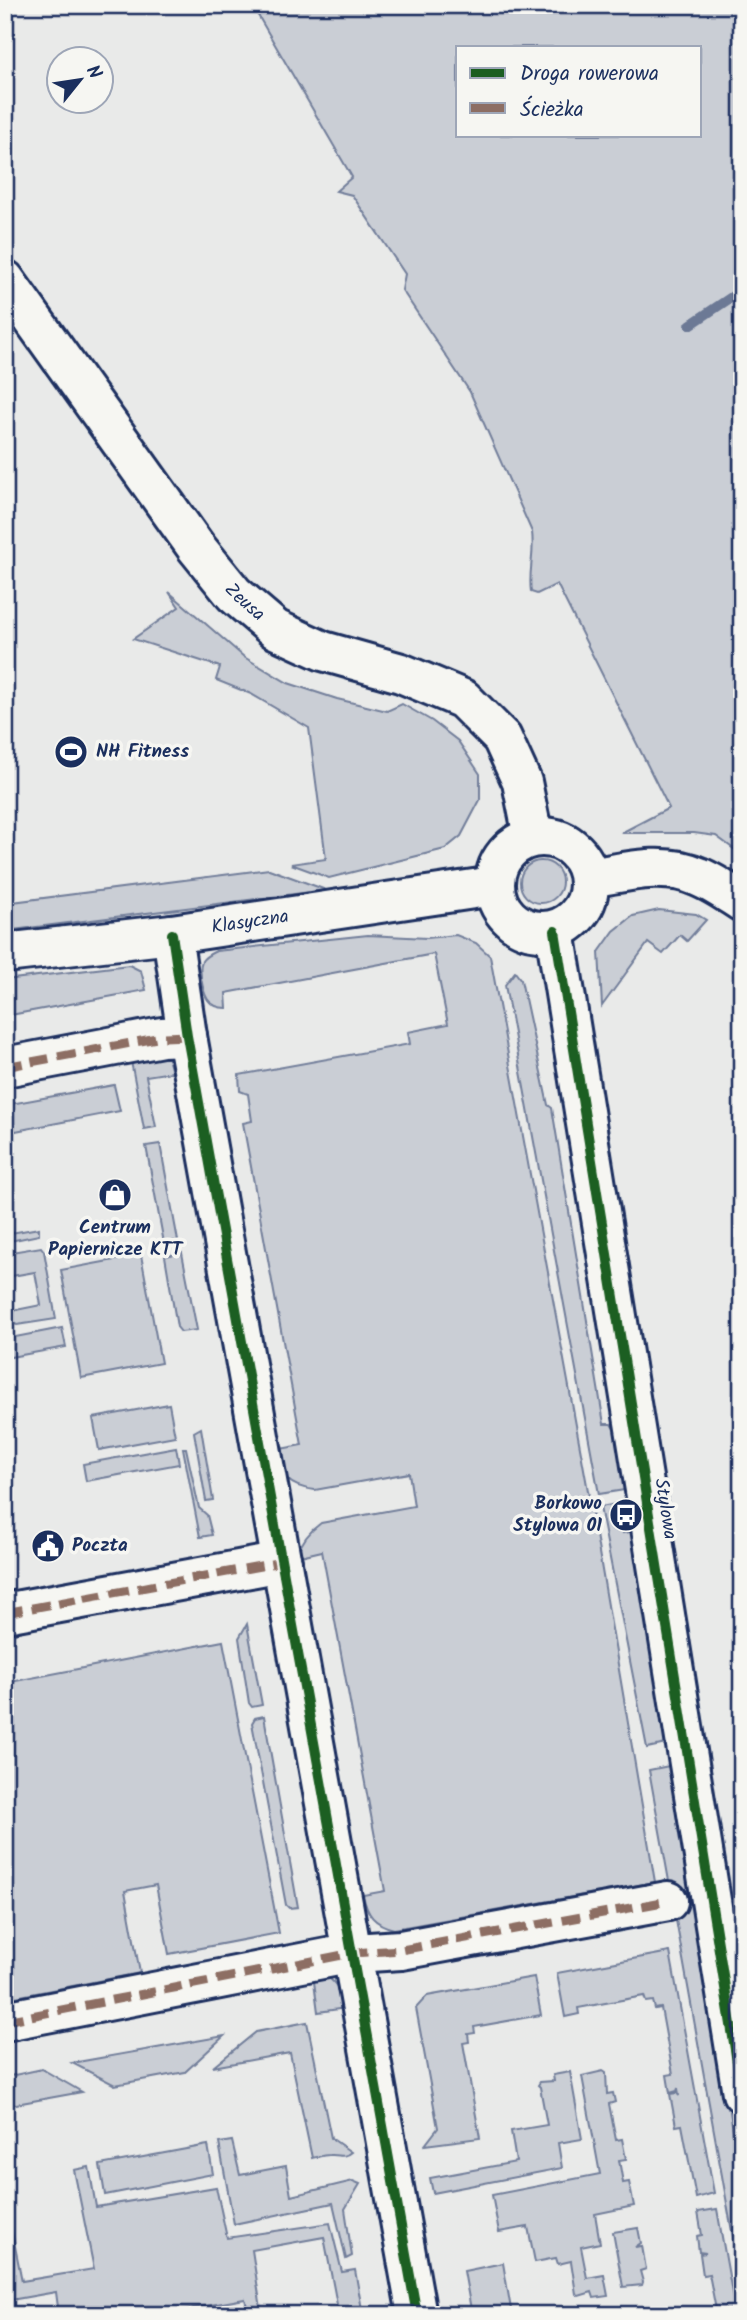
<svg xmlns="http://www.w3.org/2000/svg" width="747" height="2320" font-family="Kalam,sans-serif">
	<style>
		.green { fill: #caced5; stroke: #727e9a; stroke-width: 2; fill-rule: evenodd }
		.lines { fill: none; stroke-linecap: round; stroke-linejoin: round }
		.stream { stroke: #6c7995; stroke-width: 10 }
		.minor-casing { stroke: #1b2f5e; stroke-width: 44 }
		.minor { stroke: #f6f6f2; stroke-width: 38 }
		.quiet { stroke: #8d6e63; stroke-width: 9; stroke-dasharray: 18 9; stroke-linecap: butt }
		.cycleway-casing { stroke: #f6f6f2; stroke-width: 15 }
		.cycleway { stroke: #1b5e20; stroke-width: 10 }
		.labels { text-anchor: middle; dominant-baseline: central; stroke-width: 7; stroke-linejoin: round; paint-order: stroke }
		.street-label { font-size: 19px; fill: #1b2f5e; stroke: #f6f6f2 }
		.poi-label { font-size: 19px; font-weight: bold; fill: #1b2f5e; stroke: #f6f6f2; text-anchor: start }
	</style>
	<rect width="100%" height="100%" fill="#e9eae9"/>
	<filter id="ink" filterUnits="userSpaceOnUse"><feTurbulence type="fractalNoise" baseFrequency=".0143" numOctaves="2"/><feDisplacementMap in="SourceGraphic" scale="14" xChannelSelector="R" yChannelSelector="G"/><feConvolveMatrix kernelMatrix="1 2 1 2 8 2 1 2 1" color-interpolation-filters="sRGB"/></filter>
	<g filter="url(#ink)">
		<g class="green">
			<path d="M 252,5 L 742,5 L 742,855 L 716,836 L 694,833 L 621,833 L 669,808 L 557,584 L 537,594 L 531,592 C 528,571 535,555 532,532 L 470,392 L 402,290 L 405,274 L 352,195 L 336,191 L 352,177 ZM 458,47 L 700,47 L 700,135 L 458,135 Z"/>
			<path d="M 169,592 L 244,657 L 288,683 L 337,699 L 387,711 L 402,704 L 432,721 L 458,741 L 480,774 L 480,800 L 461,836 L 445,849 L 329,878 L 291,864 L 326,859 L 309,728 L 251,694 L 216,680 L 220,667 L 133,639 L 179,607 Z"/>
			<circle cx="541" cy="882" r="21"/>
			<path d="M 269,869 L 326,890 L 5,931 L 5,903 Z"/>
			<path d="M 659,910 L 696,914 L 706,920 L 687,941 L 680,935 L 663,954 L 648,943 L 602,1006 L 599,952 L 614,931 L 633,916 Z"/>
			<path d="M 368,935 L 427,938 L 456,935 L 476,943 L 490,956 L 595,1529 L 655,1882 L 394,1929 C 374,1924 367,1915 363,1895 L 385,1891 L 322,1551 L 296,1557 C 301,1542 308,1532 321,1523 L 414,1506 L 409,1473 L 315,1490 C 288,1487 280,1476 275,1450 L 302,1445 L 243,1123 L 252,1121 L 248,1094 L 240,1091 L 239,1075 L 410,1044 L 408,1032 L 448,1024 L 434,954 L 226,993 L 227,1008 C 207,1008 204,995 201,978 C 201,971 199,967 202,961 C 205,956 210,954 216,951 Z"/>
			<path d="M 129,965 L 141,971 L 146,990 L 5,1016 L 5,980 Z"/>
			<path d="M 515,972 L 521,980 L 548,1105 L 552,1108 L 604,1424 L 611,1424 L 622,1441 L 631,1489 L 599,1494 L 505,985 Z"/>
			<path d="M 167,1055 L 172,1072 L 146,1076 L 156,1127 L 144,1129 L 130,1056 Z"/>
			<path d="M 114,1085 L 120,1111 L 5,1133 L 5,1105 Z"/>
			<path d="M 160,1144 L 178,1241 L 164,1243 L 146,1146 Z"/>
			<path d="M 39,1228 L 39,1235 L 5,1242 L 5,1234 Z"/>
			<path d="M 41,1247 L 44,1251 L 56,1319 L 17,1325 L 12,1323 L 11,1311 L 41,1305 L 35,1272 L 6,1277 L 5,1253 Z"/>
			<path d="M 182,1253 L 197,1330 L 181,1332 L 177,1327 L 165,1256 Z"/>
			<path d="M 141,1255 L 161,1363 L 81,1378 L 61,1270 Z"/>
			<path d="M 62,1328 L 66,1347 L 5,1358 L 5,1339 Z"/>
			<path d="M 169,1404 L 175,1436 L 99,1450 L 93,1418 Z"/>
			<path d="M 201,1428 L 213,1500 L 206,1501 L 194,1432 Z"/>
			<path d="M 176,1447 L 179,1464 L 86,1481 L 83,1464 Z"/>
			<path d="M 183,1448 L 186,1448 L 199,1508 L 207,1515 L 212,1535 L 200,1537 Z"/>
			<path d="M 617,1504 L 623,1533 L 636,1531 L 671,1743 L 647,1748 L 600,1507 Z"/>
			<path d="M 247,1624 L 262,1705 L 252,1707 L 249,1703 L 239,1638 Z"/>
			<path d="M 223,1641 L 279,1933 L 169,1954 L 156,1885 L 125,1891 L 140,1973 L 5,1999 L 5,1683 Z"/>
			<path d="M 264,1716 L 298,1907 L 289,1908 L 286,1905 L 252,1723 L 255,1718 Z"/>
			<path d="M 674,1765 L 742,2186 L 742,2287 L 649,1770 Z"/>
			<path d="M 670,1952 L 714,2193 L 696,2198 L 682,2125 L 676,2126 L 670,2094 L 677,2093 L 679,2096 L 678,2088 L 677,2091 L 670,2093 L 667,2075 L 673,2074 L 661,2008 L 655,2009 L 653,2001 L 646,2002 L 644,1996 L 578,2008 L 579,2014 L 565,2017 L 557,1973 Z"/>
			<path d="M 321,1973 C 337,1981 340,1991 346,2008 L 318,2012 L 313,1974 Z"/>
			<path d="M 534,1977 L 541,2015 L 474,2027 L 475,2033 L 468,2034 L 469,2042 L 463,2043 L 480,2138 L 425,2145 L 438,2128 L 416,2008 L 427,1996 Z"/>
			<path d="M 307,2022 L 331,2138 L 351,2152 C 343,2159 339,2154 329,2155 C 324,2155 317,2157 312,2158 L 290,2053 L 213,2067 L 256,2032 Z"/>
			<path d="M 224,2036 L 185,2072 L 115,2085 L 72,2063 Z"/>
			<path d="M 42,2069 L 82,2092 L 5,2106 L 5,2077 Z"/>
			<path d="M 603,2071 L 606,2073 L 607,2094 L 613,2093 L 615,2102 L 609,2104 L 616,2140 L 622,2139 L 626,2159 L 619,2160 L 623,2183 L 629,2182 L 634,2206 L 595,2214 L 600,2243 L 581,2247 L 587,2278 L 604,2275 L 608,2296 L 594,2298 L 592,2292 L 579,2296 L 576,2294 L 571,2261 L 558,2264 L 556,2258 L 535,2262 L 528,2227 L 499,2232 L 492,2195 L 600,2174 L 582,2076 Z"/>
			<path d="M 570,2072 L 582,2139 L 558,2143 L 562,2168 L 433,2193 L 430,2178 L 516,2162 L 511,2131 L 547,2125 L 540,2087 L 538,2085 L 540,2082 L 554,2081 L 553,2075 Z"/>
			<path d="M 232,2141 L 240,2175 L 286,2166 L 291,2196 L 353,2181 L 360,2184 L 345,2209 L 352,2256 L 346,2259 L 333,2203 L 234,2224 L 219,2143 Z"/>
			<path d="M 208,2145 L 213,2174 L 105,2195 L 100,2165 Z"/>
			<path d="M 89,2167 L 96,2207 L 216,2187 L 227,2238 L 330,2223 L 342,2272 L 355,2270 L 363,2315 L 339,2315 L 324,2237 L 252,2250 L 262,2315 L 249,2315 L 245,2299 L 154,2315 L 59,2315 L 56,2292 L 5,2301 L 5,2197 L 22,2281 L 94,2269 L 74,2170 Z"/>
			<path d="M 717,2209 L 736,2315 L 717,2315 L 709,2274 L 703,2275 L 700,2254 L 706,2253 L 699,2252 L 697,2236 L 702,2235 L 698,2212 Z"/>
			<path d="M 638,2228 L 641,2243 L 635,2247 L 642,2246 L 646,2269 L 640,2271 L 643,2282 L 642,2285 L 623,2287 L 613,2232 Z"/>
			<path d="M 503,2263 L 512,2315 L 472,2315 L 464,2271 Z"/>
		</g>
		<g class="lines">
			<path class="stream" d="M 690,325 L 742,290"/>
			<defs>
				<g id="minor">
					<path id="s1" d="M 5,280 L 196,547 L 234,594 L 275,629 L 323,651 L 401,673 L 463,699 L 502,738 L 522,782 L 533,837"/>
					<circle cx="542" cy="884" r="47"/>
					<path d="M 590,878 C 625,872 665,861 699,877 C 714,883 728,893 742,902"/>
					<path d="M 555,931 L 742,2093"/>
					<path d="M 172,934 L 187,1036 L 417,2315"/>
					<path id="s2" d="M 5,953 L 172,934 L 494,886"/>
					<path d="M 5,1067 L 162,1037 L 187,1036"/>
					<path d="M 5,1613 L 282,1562"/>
					<path d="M 5,2021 L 353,1953 L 401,1950 L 668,1901"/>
				</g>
			</defs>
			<use href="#minor" class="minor-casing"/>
			<use href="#minor" class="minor"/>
			<g class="quiet">
				<path d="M 5,1067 L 162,1037 L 187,1036"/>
				<path d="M 5,1613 L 282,1562"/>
				<path d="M 5,2021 L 353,1953 L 401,1950 L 668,1901"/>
			</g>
			<defs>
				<g id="cycleway">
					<path d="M 555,931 L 742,2093"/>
					<path d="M 172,934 L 187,1036 L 417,2315"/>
				</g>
			</defs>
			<use href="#cycleway" class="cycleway-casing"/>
			<use href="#cycleway" class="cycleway"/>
		</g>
	</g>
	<defs>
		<symbol id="stadium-disc" viewBox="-11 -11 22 22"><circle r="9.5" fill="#1b2f5e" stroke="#f6f6f2"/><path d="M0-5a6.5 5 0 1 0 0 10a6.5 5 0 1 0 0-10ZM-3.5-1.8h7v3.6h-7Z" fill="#fff"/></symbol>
		<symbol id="shop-disc" viewBox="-11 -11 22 22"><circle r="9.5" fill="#1b2f5e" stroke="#f6f6f2"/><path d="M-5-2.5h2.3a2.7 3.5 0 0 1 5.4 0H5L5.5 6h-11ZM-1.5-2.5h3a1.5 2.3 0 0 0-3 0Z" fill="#fff"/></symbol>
		<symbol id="bus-disc" viewBox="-11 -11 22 22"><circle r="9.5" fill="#1b2f5e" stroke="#f6f6f2"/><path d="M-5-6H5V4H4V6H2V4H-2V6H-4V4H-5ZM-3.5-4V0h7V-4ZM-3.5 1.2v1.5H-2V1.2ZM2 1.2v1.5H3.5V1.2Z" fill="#fff"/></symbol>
		<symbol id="civic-disc" viewBox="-11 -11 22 22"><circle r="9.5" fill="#1b2f5e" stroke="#f6f6f2"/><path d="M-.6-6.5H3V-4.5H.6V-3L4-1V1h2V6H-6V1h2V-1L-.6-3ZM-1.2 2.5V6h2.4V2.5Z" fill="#fff"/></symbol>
	</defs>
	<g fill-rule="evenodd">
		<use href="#stadium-disc" x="52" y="733" width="38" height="38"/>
		<use href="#shop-disc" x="96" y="1176" width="38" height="38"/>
		<use href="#bus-disc" x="607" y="1496" width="38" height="38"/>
		<use href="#civic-disc" x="29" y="1527" width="38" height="38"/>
	</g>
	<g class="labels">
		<g class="street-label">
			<text stroke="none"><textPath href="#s1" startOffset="402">Zeusa</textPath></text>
			<text stroke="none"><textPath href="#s2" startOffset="247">Klasyczna</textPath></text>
			<text transform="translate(665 1509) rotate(81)">Stylowa</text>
		</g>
		<g class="poi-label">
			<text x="96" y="752">NH Fitness</text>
			<text x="115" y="1228" text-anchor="middle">Centrum<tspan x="115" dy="22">Papiernicze KTT</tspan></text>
			<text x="602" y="1504" text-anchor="end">Borkowo<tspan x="602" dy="22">Stylowa 01</tspan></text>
			<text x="72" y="1546">Poczta</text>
		</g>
	</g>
	<rect width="747" height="2320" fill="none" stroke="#f6f6f2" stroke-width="28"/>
	<rect x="14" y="14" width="719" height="2292" fill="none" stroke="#1b2f5e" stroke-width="2.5" filter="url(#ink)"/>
	<rect x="456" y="46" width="245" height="91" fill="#f6f6f2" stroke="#9ea6b7" stroke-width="2"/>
	<rect x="470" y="68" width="35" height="10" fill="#1b5e20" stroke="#9ea6b7" stroke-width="2"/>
	<text x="520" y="80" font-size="21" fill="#1b2f5e">Droga rowerowa</text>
	<rect x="470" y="103" width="35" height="10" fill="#8d6e63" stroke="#9ea6b7" stroke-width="2"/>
	<text x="520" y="116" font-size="21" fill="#1b2f5e">Ścieżka</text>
	<g transform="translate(80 80) rotate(60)"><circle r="33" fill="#f6f6f2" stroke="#9ea6b7" stroke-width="2"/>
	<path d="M0-5L12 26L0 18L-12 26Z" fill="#1b2f5e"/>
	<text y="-10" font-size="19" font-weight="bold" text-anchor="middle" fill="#1b2f5e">N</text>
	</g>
</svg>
